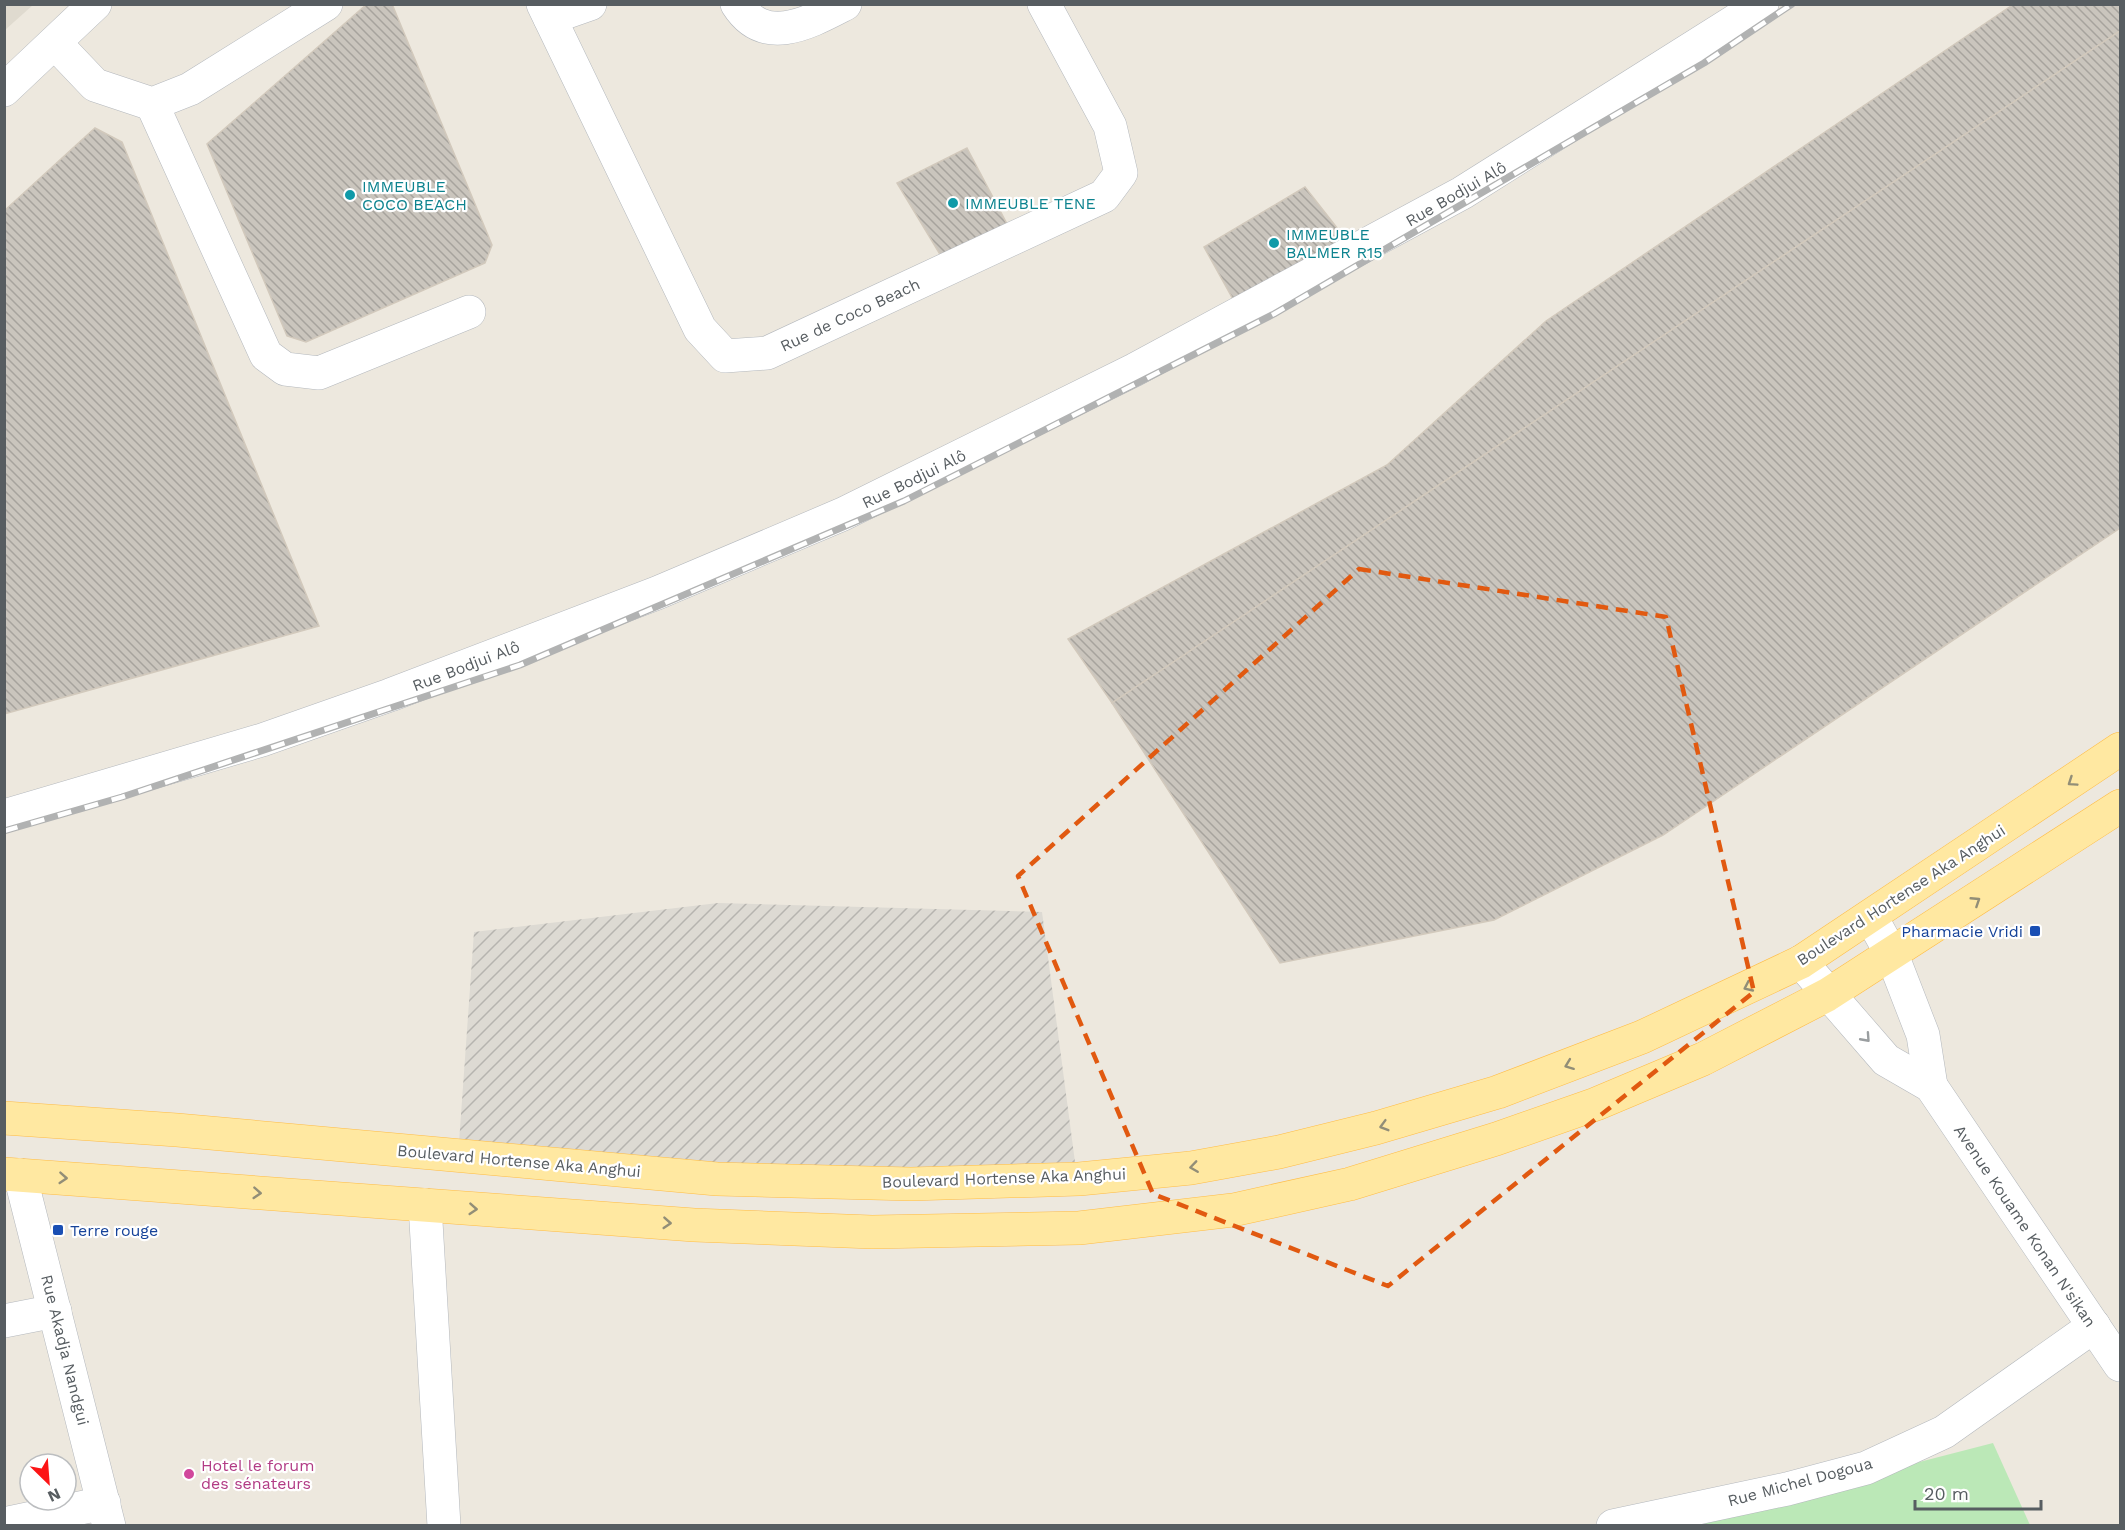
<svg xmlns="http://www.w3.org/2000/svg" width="2125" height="1530" font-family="'Work Sans',sans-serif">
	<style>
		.industrial { fill: url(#industrial-furrows) }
		.education { fill: #dfdacf }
		.green { fill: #bbe8b7 }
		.building { fill: url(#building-back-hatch); stroke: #d2c9bc; stroke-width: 1.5 }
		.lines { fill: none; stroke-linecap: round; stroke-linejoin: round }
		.minor-casing { stroke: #b4b8bd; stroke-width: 34 }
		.major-casing { stroke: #ffbc45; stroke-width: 34 }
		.minor { stroke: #fff; stroke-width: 33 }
		.major { stroke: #ffe8a1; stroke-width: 33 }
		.rail-casing { stroke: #b1b2b2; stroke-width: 7 }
		.rail { stroke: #fff; stroke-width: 4.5; stroke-dasharray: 14; stroke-linecap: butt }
		.oneway { stroke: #928e77 }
		.oneway2 { stroke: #9a9ea0 }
		.marked { fill: none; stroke: #e15910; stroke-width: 4.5; stroke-dasharray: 12 8; stroke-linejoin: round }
		.culture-dot { fill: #0f9aa8; stroke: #fff; stroke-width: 2 }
		.transit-dot { fill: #1a4fb4; stroke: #fff; stroke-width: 2 }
		.hotel-dot { fill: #d1479c; stroke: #fff; stroke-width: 2 }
		.labels { text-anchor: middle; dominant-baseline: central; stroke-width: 4.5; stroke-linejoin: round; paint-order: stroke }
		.culture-label { font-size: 16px; fill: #0d838f; stroke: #fff; text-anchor: start }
		.street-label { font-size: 16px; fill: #575d61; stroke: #fff }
		.transit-label { font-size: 16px; fill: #164399; stroke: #fff; text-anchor: end }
		.hotel-label { font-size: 16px; fill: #b23c85; stroke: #fff; text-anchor: start }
	</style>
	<defs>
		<pattern id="industrial-furrows" width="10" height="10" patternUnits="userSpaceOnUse" patternTransform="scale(1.5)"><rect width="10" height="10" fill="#dddad3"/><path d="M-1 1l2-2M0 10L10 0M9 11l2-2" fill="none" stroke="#b6b4af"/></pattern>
		<pattern id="building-back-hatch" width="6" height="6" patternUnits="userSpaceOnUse" patternTransform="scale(1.5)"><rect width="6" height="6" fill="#cac5bd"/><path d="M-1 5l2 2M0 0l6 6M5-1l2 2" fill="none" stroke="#a7a39d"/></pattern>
	</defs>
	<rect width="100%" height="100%" fill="#ede8de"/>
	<path class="industrial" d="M 718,903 L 1042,912 L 1075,1162 L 897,1169 L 695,1163 L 459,1143 L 474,932 Z"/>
	<path class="education" d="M 5,4 L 33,4 L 33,5 L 5,30 Z"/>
	<path class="green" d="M 1993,1443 L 2030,1525 L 1672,1526 Z"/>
	<g class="building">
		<path d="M 367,4 L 392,4 L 492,245 L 485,263 L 306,342 L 287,336 L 207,144 Z"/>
		<path d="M 2014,4 L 2120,4 L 2120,31 L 1112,703 L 1068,639 L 1387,465 L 1546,321 Z"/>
		<path d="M 2120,31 L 2120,528 L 1663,835 L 1494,920 L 1280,963 L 1112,703 Z"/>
		<path d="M 95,128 L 122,142 L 319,626 L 4,714 L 4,211 Z"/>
		<path d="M 967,148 L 1007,224 L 941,256 L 897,183 Z"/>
		<path d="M 1305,187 L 1345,238 L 1234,301 L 1204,247 Z"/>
	</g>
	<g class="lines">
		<defs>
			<g id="minor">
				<path d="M 543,4 L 700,329 L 725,356 L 767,353 L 1104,196 L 1121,173 L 1110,126 L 1044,4"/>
				<path d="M 737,4 C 765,48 810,22 845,4"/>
				<path d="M 550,18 L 590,4"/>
				<path d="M 55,43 L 95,85 L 152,104 L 190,89 L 326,4"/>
				<path d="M 4,90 L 95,4"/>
				<path d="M 152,104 L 266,355 L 285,369 L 319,373 L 469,312"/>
				<path d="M 4,816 L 262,740 L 390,695 L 657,593 L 843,514 L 1134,370 L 1462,193 L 1762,4"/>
				<path d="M 1871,917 L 1892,955 L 1923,1035 L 1931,1086"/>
				<path d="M 1801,962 L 1886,1060 L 1931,1086 L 2120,1365"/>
				<path d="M 20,1175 L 109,1526"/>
				<path d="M 425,1205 L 444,1526"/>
				<path d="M 4,1321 L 55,1311"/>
				<path d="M 4,1524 L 104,1503"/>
				<path d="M 1613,1526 L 1787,1489 L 1866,1468 L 1944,1432 L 2094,1326"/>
			</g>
			<g id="major">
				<path d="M 4,1118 L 177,1130 L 717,1179 L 911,1184 L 1079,1179 L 1191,1168 L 1279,1152 L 1376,1128 L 1498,1092 L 1642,1037 L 1801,962 L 2120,749"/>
				<path d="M 4,1174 L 694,1225 L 872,1232 L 1079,1228 L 1233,1210 L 1350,1184 L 1496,1139 L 1596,1104 L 1703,1059 L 1827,995 L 2120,806"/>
			</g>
		</defs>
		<use href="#minor" class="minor-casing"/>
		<use href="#major" class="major-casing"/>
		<use href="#minor" class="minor"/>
		<use href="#major" class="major"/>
		<defs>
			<path id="rail" d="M 4,831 L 122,797 L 520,665 L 904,501 L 1274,314 L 1704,63 L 1792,4"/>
		</defs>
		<use href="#rail" class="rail-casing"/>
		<use href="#rail" class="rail"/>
	</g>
	<defs><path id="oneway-chevron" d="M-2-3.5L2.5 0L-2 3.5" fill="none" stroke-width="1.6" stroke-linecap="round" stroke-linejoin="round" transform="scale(1.5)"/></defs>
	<g class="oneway">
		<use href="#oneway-chevron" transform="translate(2072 782) rotate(146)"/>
		<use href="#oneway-chevron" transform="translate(1976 901) rotate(-33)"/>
		<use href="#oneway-chevron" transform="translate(1748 987) rotate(155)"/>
		<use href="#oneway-chevron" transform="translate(1569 1065) rotate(159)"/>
		<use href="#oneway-chevron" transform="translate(1384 1126) rotate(164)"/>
		<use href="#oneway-chevron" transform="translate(1194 1167) rotate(172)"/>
		<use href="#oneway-chevron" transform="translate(63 1178) rotate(4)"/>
		<use href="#oneway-chevron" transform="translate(257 1193) rotate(4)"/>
		<use href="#oneway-chevron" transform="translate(473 1209) rotate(4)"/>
		<use href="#oneway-chevron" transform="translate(667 1223) rotate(4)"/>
	</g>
	<use class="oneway2" href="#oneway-chevron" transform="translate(1866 1038) rotate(48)"/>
	<path class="marked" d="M 1359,569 L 1666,617 L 1754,992 L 1388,1286 L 1153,1194 L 1018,876 Z"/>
	<g class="culture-dot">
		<circle cx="350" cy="195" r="6"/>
		<circle cx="953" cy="203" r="6"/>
		<circle cx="1274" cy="243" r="6"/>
	</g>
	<g class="transit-dot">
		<rect x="2029" y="925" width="12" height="12" rx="3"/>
		<rect x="52" y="1224" width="12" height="12" rx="3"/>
	</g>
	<circle class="hotel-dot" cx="189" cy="1474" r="6"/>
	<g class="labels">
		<g class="culture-label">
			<text x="362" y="186">IMMEUBLE<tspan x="362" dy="18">COCO BEACH</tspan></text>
			<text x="965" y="203">IMMEUBLE TENE</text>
			<text x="1286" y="234">IMMEUBLE<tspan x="1286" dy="18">BALMER R15</tspan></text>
		</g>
		<g class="street-label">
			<text transform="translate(1456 194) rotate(-30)">Rue Bodjui Alô</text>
			<text transform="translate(850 315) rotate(-25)">Rue de Coco Beach</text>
			<text transform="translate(914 479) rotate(-26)">Rue Bodjui Alô</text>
			<text transform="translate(466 666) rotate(-21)">Rue Bodjui Alô</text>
			<text transform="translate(1901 895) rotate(-33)">Boulevard Hortense Aka Anghui</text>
			<text transform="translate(519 1161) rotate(5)">Boulevard Hortense Aka Anghui</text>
			<text transform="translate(1004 1178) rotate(-2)">Boulevard Hortense Aka Anghui</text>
			<text transform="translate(2025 1226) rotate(56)">Avenue Kouame Konan N'sikan</text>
			<text transform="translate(65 1350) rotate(76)">Rue Akadja Nandgui</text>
			<text transform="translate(1800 1482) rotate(-15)">Rue Michel Dogoua</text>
		</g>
		<g class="transit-label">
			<text x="2023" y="931">Pharmacie Vridi</text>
			<text x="70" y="1230" text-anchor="start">Terre rouge</text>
		</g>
		<g class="hotel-label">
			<text x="201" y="1465">Hotel le forum<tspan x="201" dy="18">des sénateurs</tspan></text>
		</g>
	</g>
	<rect width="2125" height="1530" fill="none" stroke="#575d61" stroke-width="12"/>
	<g transform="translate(48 1482) rotate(155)"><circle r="28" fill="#ffffff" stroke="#bcbec0" stroke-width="1.5"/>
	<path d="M0-4.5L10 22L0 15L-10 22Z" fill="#fc1516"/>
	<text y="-9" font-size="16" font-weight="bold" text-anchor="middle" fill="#575d61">N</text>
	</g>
	<path d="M1915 1500v9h126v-9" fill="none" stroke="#575d61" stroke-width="3"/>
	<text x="1924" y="1500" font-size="18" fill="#575d61" stroke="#ffffff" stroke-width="4.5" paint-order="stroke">20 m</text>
</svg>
